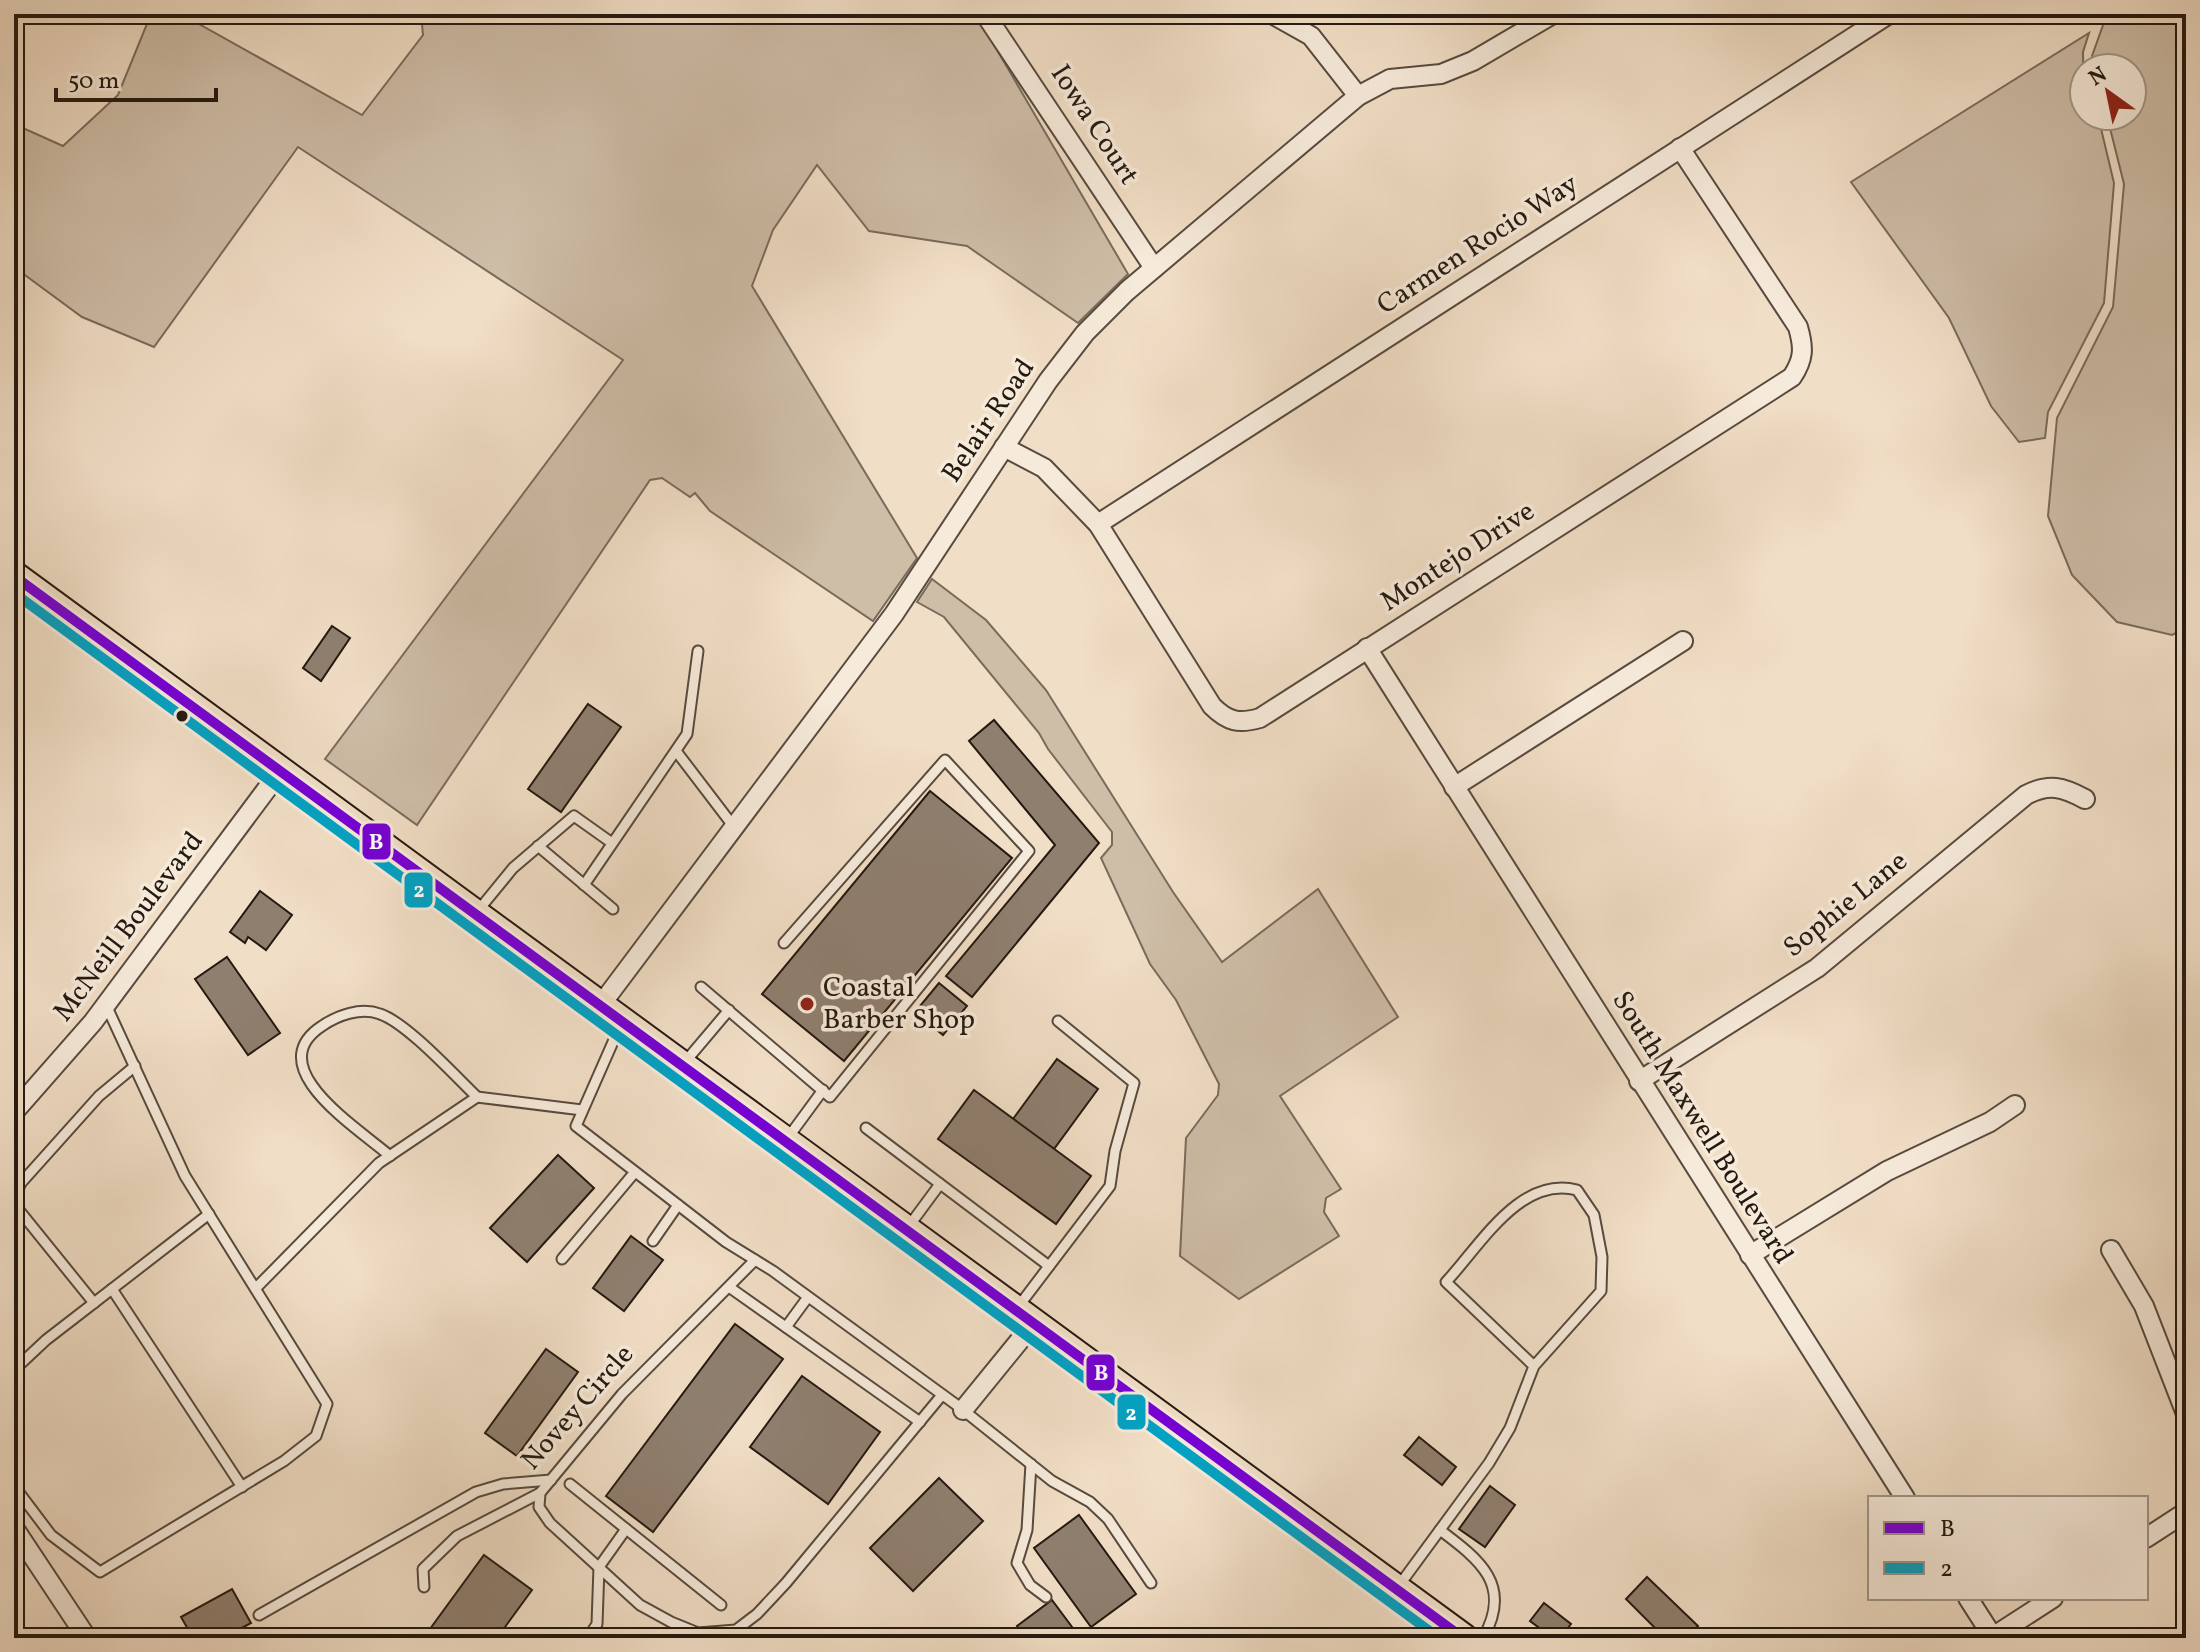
<svg xmlns="http://www.w3.org/2000/svg" width="2200" height="1652" font-family="Vollkorn,serif">
	<style>
		.green { fill: #cebda7; stroke: #796b5c; stroke-width: 2 }
		.building { fill: #8f7f6f; stroke: #241910; stroke-width: 2 }
		.lines { fill: none; stroke-linecap: round; stroke-linejoin: round }
		.lane-casing { stroke: #574a3e; stroke-width: 13 }
		.street-casing { stroke: #574a3e; stroke-width: 22 }
		.primary-casing { stroke: #241910; stroke-width: 32 }
		.lane { stroke: #f6eada; stroke-width: 9 }
		.street { stroke: #f6eada; stroke-width: 18 }
		.primary { stroke: #f1dec6; stroke-width: 28 }
		.bus-1-casing { stroke: #f6eada; stroke-width: 16 }
		.bus-2-casing { stroke: #f6eada; stroke-width: 16 }
		.bus-1 { stroke: #7600d6; stroke-width: 10 }
		.bus-2 { stroke: #02a2c4; stroke-width: 10 }
		.bus-dot { fill: #241910; stroke: #f6eada; stroke-width: 3 }
		.poi-dot { fill: #8f2418; stroke: #f6eada; stroke-width: 3 }
		.labels { text-anchor: middle; dominant-baseline: central; stroke-width: 7; stroke-linejoin: round; paint-order: stroke }
		.street-label { font-size: 28px; fill: #241910; stroke: #f6eada }
		.poi-label { font-size: 28px; fill: #241910; stroke: #f6eada; text-anchor: start }
		.line-badge { stroke: #f6eada; stroke-width: 3 }
		.badge-label { font-size: 22px; text-anchor: middle; font-weight: bold; fill: #fff }
	</style>
	<rect width="100%" height="100%" fill="#f1dec6"/>
	<filter id="stains"><feTurbulence type="fractalNoise" baseFrequency=".0025" numOctaves="4"/><feColorMatrix values="0 0 0 0 .2 0 0 0 0 .09 0 0 0 0 .02 0 0 0 .5 -.17"/></filter>
	<radialGradient id="worn" r=".72"><stop offset=".6" stop-color="#630" stop-opacity="0"/><stop offset="1" stop-color="#630" stop-opacity=".3"/></radialGradient>
	<g class="green">
		<path d="M 151,14 L 181,14 L 362,115 L 423,35 L 421,14 L 976,14 L 1128,274 L 1078,323 L 967,246 L 869,231 L 817,165 L 773,230 L 752,286 L 917,558 L 873,621 L 710,511 L 695,493 L 690,497 L 662,478 L 650,480 L 417,825 L 325,759 L 623,360 L 298,147 L 154,347 L 82,317 L 14,267 L 14,124 L 63,146 L 118,95 Z"/>
		<path d="M 2107,14 L 2186,14 L 2186,628 L 2172,635 L 2117,622 L 2072,575 L 2048,516 L 2057,418 L 2113,307 L 2124,184 L 2107,116 L 2132,116 L 2132,68 L 2095,68 L 2092,56 Z"/>
		<path d="M 2089,33 L 2083,52 L 2084,116 L 2098,116 L 2114,183 L 2104,303 L 2048,412 L 2045,438 L 2019,442 L 1991,406 L 1949,318 L 1851,182 Z"/>
		<path d="M 932,579 L 986,620 L 1046,690 L 1173,892 L 1222,962 L 1318,889 L 1398,1017 L 1280,1096 L 1341,1189 L 1326,1198 L 1324,1212 L 1339,1236 L 1239,1299 L 1180,1256 L 1186,1138 L 1218,1095 L 1219,1084 L 1176,1000 L 1150,964 L 1101,858 L 1112,845 L 1112,832 L 1048,749 L 1039,733 L 944,617 L 917,602 Z"/>
	</g>
	<g class="building">
		<path d="M 332,626 L 350,638 L 321,681 L 303,668 Z"/>
		<path d="M 588,704 L 621,727 L 561,812 L 528,789 Z"/>
		<path d="M 994,720 L 1099,843 L 972,997 L 946,976 L 1055,845 L 969,741 Z"/>
		<path d="M 930,791 L 1012,858 L 844,1061 L 762,994 Z"/>
		<path d="M 260,891 L 292,915 L 266,950 L 248,937 L 245,943 L 230,932 Z"/>
		<path d="M 227,957 L 280,1033 L 248,1055 L 195,979 Z"/>
		<path d="M 939,983 L 967,1006 L 943,1035 L 915,1012 Z"/>
		<path d="M 1057,1059 L 1098,1089 L 1054,1149 L 1013,1119 Z"/>
		<path d="M 974,1090 L 1091,1176 L 1056,1224 L 938,1139 Z"/>
		<path d="M 558,1155 L 594,1188 L 527,1262 L 490,1228 Z"/>
		<path d="M 631,1236 L 663,1260 L 624,1311 L 593,1288 Z"/>
		<path d="M 735,1324 L 783,1359 L 653,1532 L 606,1496 Z"/>
		<path d="M 546,1349 L 578,1372 L 517,1456 L 485,1433 Z"/>
		<path d="M 802,1376 L 880,1432 L 828,1504 L 750,1447 Z"/>
		<path d="M 1419,1437 L 1456,1467 L 1442,1485 L 1404,1455 Z"/>
		<path d="M 939,1478 L 983,1521 L 913,1591 L 870,1548 Z"/>
		<path d="M 1490,1486 L 1515,1505 L 1485,1547 L 1459,1529 Z"/>
		<path d="M 1079,1515 L 1136,1594 L 1091,1627 L 1034,1548 Z"/>
		<path d="M 484,1555 L 532,1590 L 497,1638 L 433,1638 L 427,1633 Z"/>
		<path d="M 1647,1577 L 1698,1626 L 1686,1638 L 1665,1638 L 1626,1599 Z"/>
		<path d="M 232,1589 L 251,1623 L 223,1638 L 193,1638 L 181,1617 Z"/>
		<path d="M 1052,1600 L 1078,1635 L 1074,1638 L 1026,1638 L 1017,1626 Z"/>
		<path d="M 1544,1603 L 1571,1624 L 1560,1638 L 1553,1638 L 1530,1621 Z"/>
	</g>
	<g class="lines">
		<defs>
			<g id="lane">
				<path d="M 676,751 L 734,827"/>
				<path d="M 538,846 L 613,909"/>
				<path d="M 584,885 L 687,734 L 698,651"/>
				<path d="M 477,912 L 513,868 L 574,816 L 612,843"/>
				<path d="M 701,987 L 830,1097 L 1029,851 L 945,760 L 784,943"/>
				<path d="M 620,1026 L 576,1126 L 726,1242 L 773,1271 L 958,1406 L 1052,1481 L 1090,1502 L 1108,1519 L 1151,1583"/>
				<path d="M 685,1062 L 729,1010"/>
				<path d="M 866,1128 L 1049,1266"/>
				<path d="M 787,1139 L 823,1090"/>
				<path d="M 390,1156 C 358,1128 259,1067 322,1026 C 338,1015 361,1007 380,1014 C 407,1023 455,1076 477,1097"/>
				<path d="M 14,1197 L 21,1183 L 99,1096 L 135,1066"/>
				<path d="M 14,1204 L 94,1303"/>
				<path d="M 909,1226 L 940,1184"/>
				<path d="M 653,1241 L 678,1205"/>
				<path d="M 562,1259 L 635,1172"/>
				<path d="M 755,1260 L 622,1394 L 540,1493 L 539,1507 L 550,1523 L 640,1605 L 671,1622 L 698,1633 L 736,1630 L 757,1614 L 786,1583 L 942,1395"/>
				<path d="M 729,1287 L 920,1422"/>
				<path d="M 256,1288 L 379,1163 L 477,1097 L 582,1110"/>
				<path d="M 112,1289 L 242,1487"/>
				<path d="M 1018,1307 L 1110,1186 L 1115,1151 L 1134,1083 L 1058,1021"/>
				<path d="M 786,1327 L 808,1297"/>
				<path d="M 14,1370 L 46,1340 L 209,1214"/>
				<path d="M 1031,1464 L 1027,1530 L 1017,1563 L 1030,1585 L 1046,1597"/>
				<path d="M 570,1484 L 721,1605"/>
				<path d="M 14,1486 L 51,1535 L 100,1572 L 284,1461 L 316,1436 L 327,1404 L 185,1176 L 106,1005"/>
				<path d="M 1440,1530 C 1480,1560 1513,1585 1483,1638"/>
				<path d="M 424,1587 L 423,1569 L 457,1536 L 540,1493"/>
				<path d="M 1398,1587 L 1489,1463 L 1510,1428 L 1534,1366 L 1601,1291 L 1602,1257 L 1594,1215 L 1577,1190 C 1520,1175 1480,1246 1446,1282 L 1534,1366"/>
				<path d="M 259,1615 L 476,1492 L 503,1484 L 551,1480"/>
				<path d="M 588,1638 L 597,1624 L 599,1567 L 626,1529"/>
			</g>
			<g id="street">
				<path d="M 985,14 L 1154,268"/>
				<path d="M 1272,14 L 1311,36 L 1358,96"/>
				<path d="M 1004,447 L 1044,468 L 1098,524 L 1212,706 C 1228,722 1239,724 1260,718 L 1792,377 C 1804,359 1804,348 1798,327 L 1680,148"/>
				<path d="M 1098,524 L 1889,14"/>
				<path d="M 1367,648 L 1905,1498"/>
				<path d="M 1454,787 L 1683,641"/>
				<path d="M 600,1006 L 894,614 L 1048,381 L 1085,333 L 1127,291 L 1358,96 L 1390,79 L 1441,74 L 1473,61 L 1553,14"/>
				<path d="M 1639,1081 L 1817,968 L 2026,795 C 2049,783 2063,787 2085,799"/>
				<path d="M 14,1112 L 93,1022 L 281,770"/>
				<path d="M 2111,1250 L 2144,1306 L 2186,1414"/>
				<path d="M 1750,1255 L 1887,1171 L 1990,1122 L 2015,1105"/>
				<path d="M 963,1410 L 1033,1324"/>
				<path d="M 14,1528 L 87,1638"/>
				<path d="M 2146,1538 L 2186,1512"/>
				<path d="M 1968,1598 L 1993,1637"/>
				<path d="M 1991,1638 L 2053,1598"/>
			</g>
			<path id="primary" d="M 14,576 L 1463,1638"/>
		</defs>
		<use href="#lane" class="lane-casing"/>
		<use href="#street" class="street-casing"/>
		<use href="#primary" class="primary-casing"/>
		<use href="#lane" class="lane"/>
		<use href="#street" class="street"/>
		<use href="#primary" class="primary"/>
		<defs>
			<path id="bus-1" d="M 14,576 L 1463,1638"/>
			<path id="bus-2" d="M 14,593 L 1439,1638"/>
		</defs>
		<use href="#bus-1" class="bus-1-casing"/>
		<use href="#bus-2" class="bus-2-casing"/>
		<use href="#bus-1" class="bus-1"/>
		<use href="#bus-2" class="bus-2"/>
	</g>
	<circle class="bus-dot" cx="182" cy="716" r="7"/>
	<circle class="poi-dot" cx="807" cy="1004" r="8"/>
	<g class="labels">
		<g class="street-label">
			<text transform="translate(1094 125) rotate(57)">Iowa Court</text>
			<text transform="translate(1478 245) rotate(-33)">Carmen Rocio Way</text>
			<text transform="translate(989 421) rotate(-56)">Belair Road</text>
			<text transform="translate(1458 557) rotate(-33)">Montejo Drive</text>
			<text transform="translate(1846 905) rotate(-39)">Sophie Lane</text>
			<text transform="translate(129 927) rotate(-53)">McNeill Boulevard</text>
			<text transform="translate(1702 1128) rotate(58)">South Maxwell Boulevard</text>
			<text transform="translate(578 1408) rotate(-49)">Novey Circle</text>
		</g>
		<g class="poi-label">
			<text x="823" y="988">Coastal<tspan x="823" dy="32">Barber Shop</tspan></text>
		</g>
	</g>
	<g class="line-badge">
		<rect x="361" y="822" width="31" height="39" rx="8" fill="#7600d6"/>
		<rect x="403" y="871" width="31" height="38" rx="8" fill="#02a2c4"/>
		<rect x="1085" y="1353" width="31" height="39" rx="8" fill="#7600d6"/>
		<rect x="1116" y="1393" width="31" height="38" rx="8" fill="#02a2c4"/>
	</g>
	<g class="badge-label">
		<text x="376" y="849">B</text>
		<text x="419" y="897">2</text>
		<text x="1101" y="1380">B</text>
		<text x="1131" y="1420">2</text>
	</g>
	<rect width="2200" height="1652" fill="none" stroke="#f1dec6" stroke-width="48"/>
	<rect x="16" y="16" width="2168" height="1620" fill="none" stroke="#241910" stroke-width="4"/>
	<rect x="24" y="24" width="2152" height="1604" fill="none" stroke="#241910" stroke-width="2"/>
	<rect x="1868" y="1496" width="280" height="104" fill="#f6eada" stroke="#a29689" stroke-width="2"/>
	<rect x="1884" y="1522" width="40" height="12" fill="#7600d6" stroke="#a29689" stroke-width="2"/>
	<text x="1940" y="1536" font-size="24" fill="#241910">B</text>
	<rect x="1884" y="1562" width="40" height="12" fill="#02a2c4" stroke="#a29689" stroke-width="2"/>
	<text x="1940" y="1576" font-size="24" fill="#241910">2</text>
	<g transform="translate(2108 92) rotate(327)"><circle r="38" fill="#f6eada" stroke="#a29689" stroke-width="2"/>
	<path d="M0-6L14 30L0 20L-14 30Z" fill="#8f2418"/>
	<text y="-12" font-size="22" font-weight="bold" text-anchor="middle" fill="#241910">N</text>
	</g>
	<path d="M56 88v12h160v-12" fill="none" stroke="#241910" stroke-width="4"/>
	<text x="68" y="88" font-size="24" fill="#241910" stroke="#f6eada" stroke-width="6" paint-order="stroke">50 m</text>
	<rect width="100%" height="100%" filter="url(#stains)"/>
	<rect width="100%" height="100%" fill="url(#worn)"/>
</svg>
